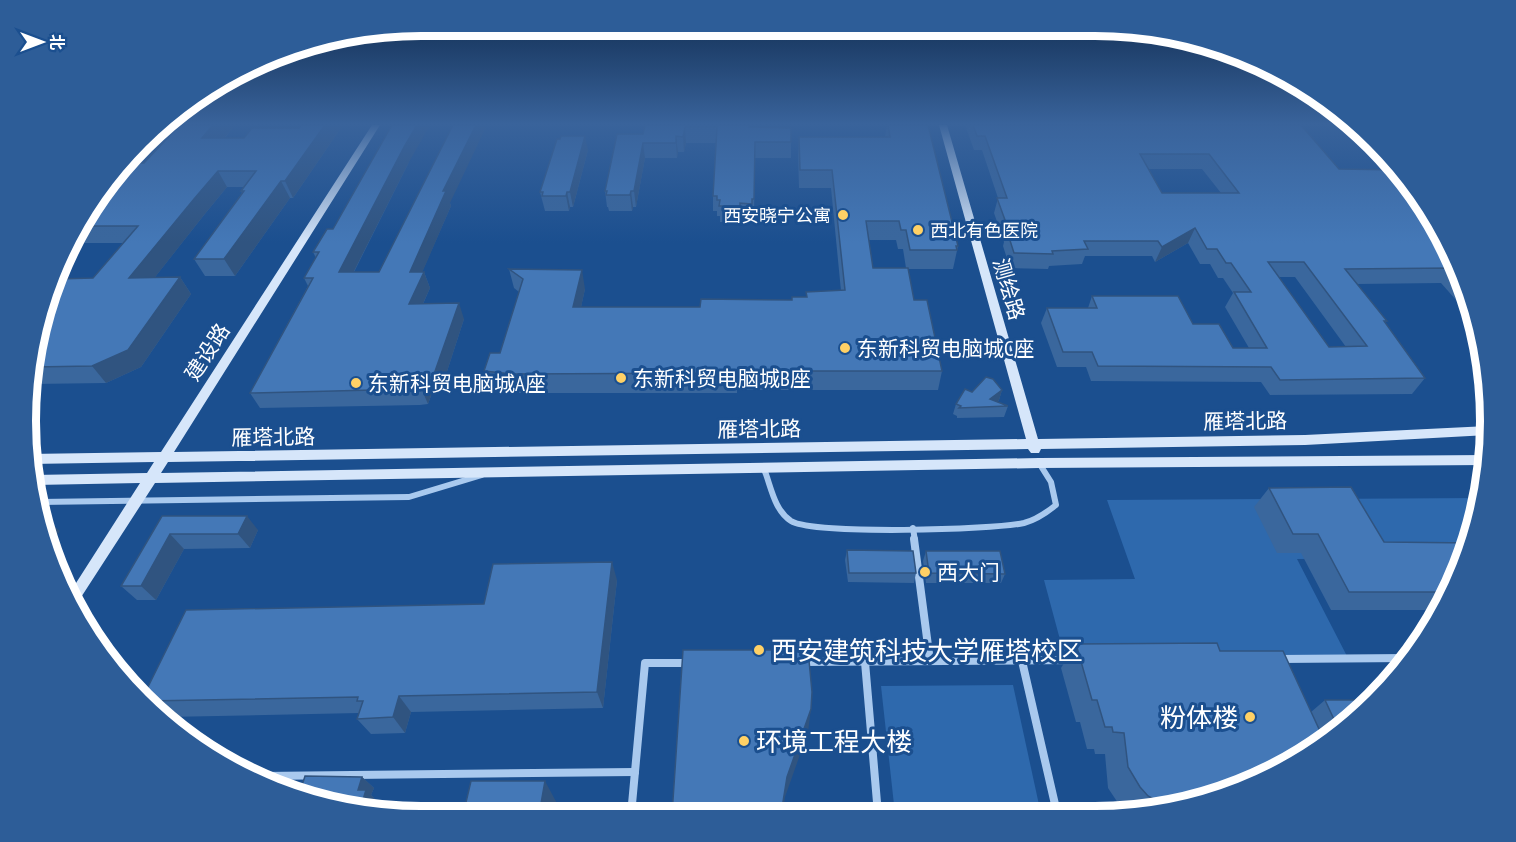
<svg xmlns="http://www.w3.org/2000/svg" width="1516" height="842" font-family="'PT Sans Narrow','Noto Sans SC',sans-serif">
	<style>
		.green { fill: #2e69ad }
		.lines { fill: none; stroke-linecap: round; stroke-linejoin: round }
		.street-far1 { stroke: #a9c9ee; stroke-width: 6 }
		.street { stroke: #a9c9ee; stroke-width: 8 }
		.secondary { fill: #d6e6fa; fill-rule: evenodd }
		.wall { fill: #3a679d; fill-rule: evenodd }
		.shaded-wall { fill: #305480 }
		.building { fill: #4478b7; stroke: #305480; stroke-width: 1.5; fill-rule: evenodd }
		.poi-dot { fill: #ffd166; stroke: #1b4f8f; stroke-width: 2 }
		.labels { text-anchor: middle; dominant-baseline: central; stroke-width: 6; stroke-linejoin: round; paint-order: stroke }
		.far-poi-label { font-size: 18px; fill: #fff; stroke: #1b4f8f; text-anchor: end }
		.street-label { font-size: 21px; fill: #fff; stroke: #1b4f8f }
		.poi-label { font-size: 21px; fill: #fff; stroke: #1b4f8f; text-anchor: start }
		.near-poi-label { font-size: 26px; fill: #fff; stroke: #1b4f8f; text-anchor: start }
		.rim { fill: none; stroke: #fff; stroke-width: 8 }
	</style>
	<rect width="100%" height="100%" fill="#1b4f8f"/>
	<g class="green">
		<path d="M 1481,498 L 1465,558 L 1297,559 L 1349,660 L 1066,662 L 1044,580 L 1135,579 L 1107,500 Z"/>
		<path d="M 1013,685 L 1041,814 L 895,814 L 881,686 Z"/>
	</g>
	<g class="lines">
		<g class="street-far1">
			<path d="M 764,469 C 771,486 774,510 791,521 C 814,535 992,530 1024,523 C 1036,520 1046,513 1056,505 L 1051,482 L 1039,463"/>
			<path d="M 39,502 L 409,497 L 482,475"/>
			<path d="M 913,528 L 915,541"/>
		</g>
		<g class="street">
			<path d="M 914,539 L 930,661"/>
			<path d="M 1279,659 L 1407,658"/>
			<path d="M 1022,661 L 1057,813"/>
			<path d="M 802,662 L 1074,660"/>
			<path d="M 865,662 L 878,814"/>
			<path d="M 261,779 L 262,776 L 635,772"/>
			<path d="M 631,815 L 645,663 L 690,663"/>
		</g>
		<path class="secondary" d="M 372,125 L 380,125 L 174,452 L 1026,439 L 939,125 L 947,125 L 1038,439 L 1305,435 L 1488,426 L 1488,435 L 1305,445 L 1041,449 L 1039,453 L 1031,453 L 1028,449 L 168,462 L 161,473 L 1039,458 L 1488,455 L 1487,465 L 1039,468 L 155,483 L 76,605 L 69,594 L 140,483 L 35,485 L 33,475 L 147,473 L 154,462 L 30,464 L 28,454 L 161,452 Z"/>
	</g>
	<g class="wall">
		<path d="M 163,125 L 235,125 L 225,138 L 244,138 L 299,128 L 301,125 L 343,125 L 293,198 L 290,198 L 235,276 L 205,276 L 194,259 L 242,193 L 241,191 L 244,187 L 227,187 L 204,215 L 155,277 L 180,277 L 191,294 L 141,367 L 106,383 L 33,384 L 39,318 L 93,278 L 123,243 L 73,243 L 92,201 L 144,163 L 167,139 L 150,139 Z"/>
		<path d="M 645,125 L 750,127 L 791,142 L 791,158 L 755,158 L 754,215 L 752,215 L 752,220 L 740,219 L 740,222 L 720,222 L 720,216 L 717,216 L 717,211 L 713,211 L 713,196 L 716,143 L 686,143 L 684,152 L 678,152 L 677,158 L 645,158 L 636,207 L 633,207 L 632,211 L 609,211 L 608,207 L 607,207 L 605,191 L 643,134 Z"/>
		<path d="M 887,125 L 928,125 L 958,246 L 953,269 L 908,269 L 914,300 L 942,371 L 938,390 L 737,390 L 737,393 L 519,393 L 491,390 L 484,371 L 500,353 L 519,292 L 514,288 L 509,269 L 585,289 L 581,307 L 700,307 L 792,300 L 806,297 L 806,292 L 841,291 L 831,188 L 799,188 L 798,155 L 799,137 L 885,137 ZM 869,240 L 896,240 L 898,249 L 903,249 L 906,268 L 873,268 Z"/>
		<path d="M 965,125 L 1301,125 L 1339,169 L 1398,170 L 1399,170 L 1409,181 L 1422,201 L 1413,201 L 1450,246 L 1473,308 L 1463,308 L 1441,283 L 1357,284 L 1387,321 L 1385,323 L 1425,378 L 1412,394 L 1270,395 L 1261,382 L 1091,381 L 1086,367 L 1057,367 L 1041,323 L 1047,308 L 1088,308 L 1092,296 L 1193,324 L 1233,348 L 1249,348 L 1225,307 L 1233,293 L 1223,278 L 1218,278 L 1210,264 L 1200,264 L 1188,243 L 1155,262 L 1152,256 L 1085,256 L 1082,264 L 1049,266 L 1048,269 L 1010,268 L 1003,246 L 1004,242 L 994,213 L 998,198 L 982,150 L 974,150 ZM 1148,169 L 1202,169 L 1221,193 L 1162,193 ZM 1279,277 L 1295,277 L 1346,347 L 1329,347 Z"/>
		<path d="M 588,150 L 573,207 L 570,207 L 569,211 L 545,211 L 540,192 Z"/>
		<path d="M 409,162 L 354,272 L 379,272 L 450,203 L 451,206 L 422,272 L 424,272 L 430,288 L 423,304 L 464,319 L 440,393 L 432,393 L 428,404 L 420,405 L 260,408 L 250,393 L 308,286 L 304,278 L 316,258 L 313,252 L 333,229 Z"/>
		<path d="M 1002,390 L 999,400 L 997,402 L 1008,406 L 1004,417 L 957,418 L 957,416 L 953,414 L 956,404 L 972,392 Z"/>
		<path d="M 1269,488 L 1384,542 L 1469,548 L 1442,610 L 1331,610 L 1301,553 L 1277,553 L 1254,507 Z"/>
		<path d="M 162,516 L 258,530 L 250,548 L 184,549 L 156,600 L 137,600 L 121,586 Z"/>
		<path d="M 847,550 L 916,573 L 914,583 L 848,582 L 845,560 Z"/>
		<path d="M 926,551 L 1005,574 L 1001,583 L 926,583 L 923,561 Z"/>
		<path d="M 617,580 L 603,708 L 411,712 L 405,733 L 371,734 L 357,719 L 359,713 L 166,717 L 143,697 L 484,604 Z"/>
		<path d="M 1076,644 L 1220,651 L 1311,712 L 1325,700 L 1375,700 L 1314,750 L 1222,795 L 1146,813 L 1126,813 L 1120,806 L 1108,788 L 1105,754 L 1095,754 L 1094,749 L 1087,749 L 1080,722 L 1076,722 L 1061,668 Z"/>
		<path d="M 362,777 L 374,788 L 371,795 L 377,801 L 374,812 L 318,803 Z"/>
	</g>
	<g class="shaded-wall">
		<path d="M 213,125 L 235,125 L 211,154 L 202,138 Z"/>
		<path d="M 325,125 L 343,125 L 293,198 L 285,181 Z"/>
		<path d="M 417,125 L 430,125 L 409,162 L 346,287 L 339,272 L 404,147 Z"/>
		<path d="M 476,125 L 487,125 L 450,203 L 451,206 L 416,287 L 410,272 L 443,191 Z"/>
		<path d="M 685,127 L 686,143 L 684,152 L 683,137 Z"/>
		<path d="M 585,136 L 588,150 L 573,207 L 570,192 Z"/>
		<path d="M 676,136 L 678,152 L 677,158 L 676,143 Z"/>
		<path d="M 643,143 L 645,158 L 636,207 L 634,191 Z"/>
		<path d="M 218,171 L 227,187 L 204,215 L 141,295 L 129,278 L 194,199 Z"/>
		<path d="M 281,181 L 290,198 L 235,276 L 224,259 Z"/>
		<path d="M 631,191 L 633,207 L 632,211 L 630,195 Z"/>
		<path d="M 567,192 L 570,207 L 569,211 L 566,196 Z"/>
		<path d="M 1195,228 L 1188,243 L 1155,262 L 1162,247 Z"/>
		<path d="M 582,270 L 585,289 L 577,326 L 573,307 Z"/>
		<path d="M 424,272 L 430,288 L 416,319 L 409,304 Z"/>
		<path d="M 180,277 L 191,294 L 141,367 L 106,383 L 92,366 Z"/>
		<path d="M 459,303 L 464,319 L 440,393 L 433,377 Z"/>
		<path d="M 425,377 L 432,393 L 428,404 L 421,388 Z"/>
		<path d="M 1002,390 L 999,400 L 991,407 L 990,399 Z"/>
		<path d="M 42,516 L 60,531 L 50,546 Z"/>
		<path d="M 247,516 L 258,530 L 250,548 L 238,534 Z"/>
		<path d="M 170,534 L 184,549 L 156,600 L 141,586 Z"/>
		<path d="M 612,562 L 617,580 L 603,708 L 597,692 Z"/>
		<path d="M 399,696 L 411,712 L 405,733 L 393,717 Z"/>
		<path d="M 811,709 L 808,732 L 785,797 L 783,814 L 781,814 L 787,777 Z"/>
		<path d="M 362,777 L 374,788 L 371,795 L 377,801 L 374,812 L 366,811 L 361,806 L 358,790 Z"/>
		<path d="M 545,781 L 559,807 L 558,815 L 539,815 Z"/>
	</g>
	<g class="building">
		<path d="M 180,125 L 213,125 L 202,138 L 244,138 L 252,128 L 299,128 L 301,125 L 325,125 L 285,181 L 281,181 L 224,259 L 194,259 L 244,191 L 241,191 L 256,171 L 218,171 L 194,199 L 129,278 L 180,277 L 128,350 L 92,366 L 34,367 L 39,318 L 57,279 L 93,278 L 138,226 L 81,226 L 92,201 L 128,163 L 144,163 Z"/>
		<path d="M 392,125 L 417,125 L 404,147 L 339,272 L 379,272 L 453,125 L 476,125 L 443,191 L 446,191 L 410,272 L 424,272 L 409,304 L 459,303 L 433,377 L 425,377 L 421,388 L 413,389 L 250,393 L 313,278 L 304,278 L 319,252 L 313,252 L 327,229 L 333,229 Z"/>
		<path d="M 645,125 L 749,125 L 749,127 L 791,128 L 791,142 L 755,142 L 754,199 L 752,199 L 752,204 L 740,203 L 740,206 L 719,206 L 720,200 L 717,200 L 717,196 L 713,196 L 717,127 L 685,127 L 683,137 L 676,136 L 676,143 L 643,143 L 634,191 L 631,191 L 630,195 L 606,195 L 607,191 L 605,191 L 617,134 L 643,134 Z"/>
		<path d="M 888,125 L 928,125 L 958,246 L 956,246 L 957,250 L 910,250 L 906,230 L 901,230 L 899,221 L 866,221 L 873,268 L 908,268 L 914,300 L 927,300 L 942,371 L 737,371 L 737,373 L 513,374 L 484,371 L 490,353 L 500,353 L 523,279 L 509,269 L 582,270 L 573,307 L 700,307 L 701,299 L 792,300 L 792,297 L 807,297 L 806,292 L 845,290 L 832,170 L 800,170 L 799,137 L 890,137 Z"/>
		<path d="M 973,125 L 1301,125 L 1339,169 L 1400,170 L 1409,181 L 1412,186 L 1399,186 L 1438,228 L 1450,246 L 1461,277 L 1452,268 L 1345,269 L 1387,321 L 1384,321 L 1425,378 L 1280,380 L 1271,367 L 1098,366 L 1092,352 L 1063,352 L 1047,308 L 1097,308 L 1092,296 L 1178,296 L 1193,324 L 1219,324 L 1233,348 L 1267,348 L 1234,292 L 1251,292 L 1231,263 L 1226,263 L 1217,249 L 1207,249 L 1195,228 L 1162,247 L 1158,241 L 1084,241 L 1088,249 L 1052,251 L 1053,254 L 1014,253 L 1007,231 L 1009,231 L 997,198 L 1007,198 L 985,136 L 977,136 ZM 1140,154 L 1209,154 L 1239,193 L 1162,193 ZM 1268,262 L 1304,262 L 1367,346 L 1329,347 Z"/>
		<path d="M 561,136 L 585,136 L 570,192 L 567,192 L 566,196 L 542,196 L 543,192 L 540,192 L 557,139 L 560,139 Z"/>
		<path d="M 986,377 L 993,379 L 1002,390 L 990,399 L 1008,406 L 959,408 L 961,406 L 956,404 L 965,389 L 972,392 Z"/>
		<path d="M 1351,487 L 1384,542 L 1471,543 L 1469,548 L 1450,592 L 1349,592 L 1318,534 L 1293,534 L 1269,488 Z"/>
		<path d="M 162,516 L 247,516 L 238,534 L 170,534 L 141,586 L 121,586 Z"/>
		<path d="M 847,550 L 913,551 L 916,573 L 849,573 Z"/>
		<path d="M 926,551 L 1000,551 L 1005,574 L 929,573 Z"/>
		<path d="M 612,562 L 597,692 L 399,696 L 393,717 L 357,719 L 363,701 L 357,701 L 358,697 L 147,701 L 143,697 L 186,610 L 484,604 L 493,564 Z"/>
		<path d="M 1217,643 L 1220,651 L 1283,651 L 1325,742 L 1314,750 L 1225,794 L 1220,794 L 1218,796 L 1170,808 L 1148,796 L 1140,787 L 1128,767 L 1124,733 L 1113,732 L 1112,727 L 1105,727 L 1097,700 L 1092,700 L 1076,644 Z"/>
		<path d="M 683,650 L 808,650 L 812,692 L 811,709 L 787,777 L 781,814 L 672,815 Z"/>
		<path d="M 1325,700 L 1375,700 L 1339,730 Z"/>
		<path d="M 305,776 L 362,777 L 358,790 L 366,790 L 361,806 L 353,806 L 352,809 L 318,803 L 299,795 Z"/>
		<path d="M 471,781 L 545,781 L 539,815 L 463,815 Z"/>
	</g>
	<linearGradient id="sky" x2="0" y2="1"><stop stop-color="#0f2b4f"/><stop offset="0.51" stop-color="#39639b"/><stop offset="1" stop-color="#39639b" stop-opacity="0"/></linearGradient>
	<rect width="1516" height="243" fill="url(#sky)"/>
	<g class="poi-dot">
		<circle cx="843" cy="215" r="6"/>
		<circle cx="918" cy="230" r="6"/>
		<circle cx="845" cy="348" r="6"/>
		<circle cx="621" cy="378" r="6"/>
		<circle cx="356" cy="383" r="6"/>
		<circle cx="925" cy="572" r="6"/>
		<circle cx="759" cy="650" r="6"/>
		<circle cx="1250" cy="717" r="6"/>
		<circle cx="744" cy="741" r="6"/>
	</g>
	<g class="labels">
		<g class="far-poi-label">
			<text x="831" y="215">西安晓宁公寓</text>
			<text x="930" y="230" text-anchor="start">西北有色医院</text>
		</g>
		<g class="street-label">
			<text transform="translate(1009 289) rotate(74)">测绘路</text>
			<text transform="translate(207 352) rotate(-57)">建设路</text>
			<text transform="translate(1245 421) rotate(-1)">雁塔北路</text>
			<text transform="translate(759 429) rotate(-1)">雁塔北路</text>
			<text transform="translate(273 437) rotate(-1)">雁塔北路</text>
		</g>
		<g class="poi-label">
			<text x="857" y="348">东新科贸电脑城C座</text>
			<text x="633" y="378">东新科贸电脑城B座</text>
			<text x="368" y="383">东新科贸电脑城A座</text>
			<text x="937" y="572">西大门</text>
		</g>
		<g class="near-poi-label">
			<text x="771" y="650">西安建筑科技大学雁塔校区</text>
			<text x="1238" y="717" text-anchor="end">粉体楼</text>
			<text x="756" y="741">环境工程大楼</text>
		</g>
	</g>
	<path d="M0 0H1516V842H0ZM421 36H1095A385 385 0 0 1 1480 421V421A385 385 0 0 1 1095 806H421A385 385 0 0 1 36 421V421A385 385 0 0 1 421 36Z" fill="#2d5d98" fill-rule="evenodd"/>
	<path class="rim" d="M421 36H1095A385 385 0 0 1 1480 421V421A385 385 0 0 1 1095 806H421A385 385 0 0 1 36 421V421A385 385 0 0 1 421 36Z"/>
	<g transform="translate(42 42) rotate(90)" stroke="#1b4f8f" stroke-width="4.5" paint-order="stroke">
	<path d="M0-4.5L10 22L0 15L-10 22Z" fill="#ffffff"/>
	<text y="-9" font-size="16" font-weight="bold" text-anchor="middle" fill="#ffffff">北</text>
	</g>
</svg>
